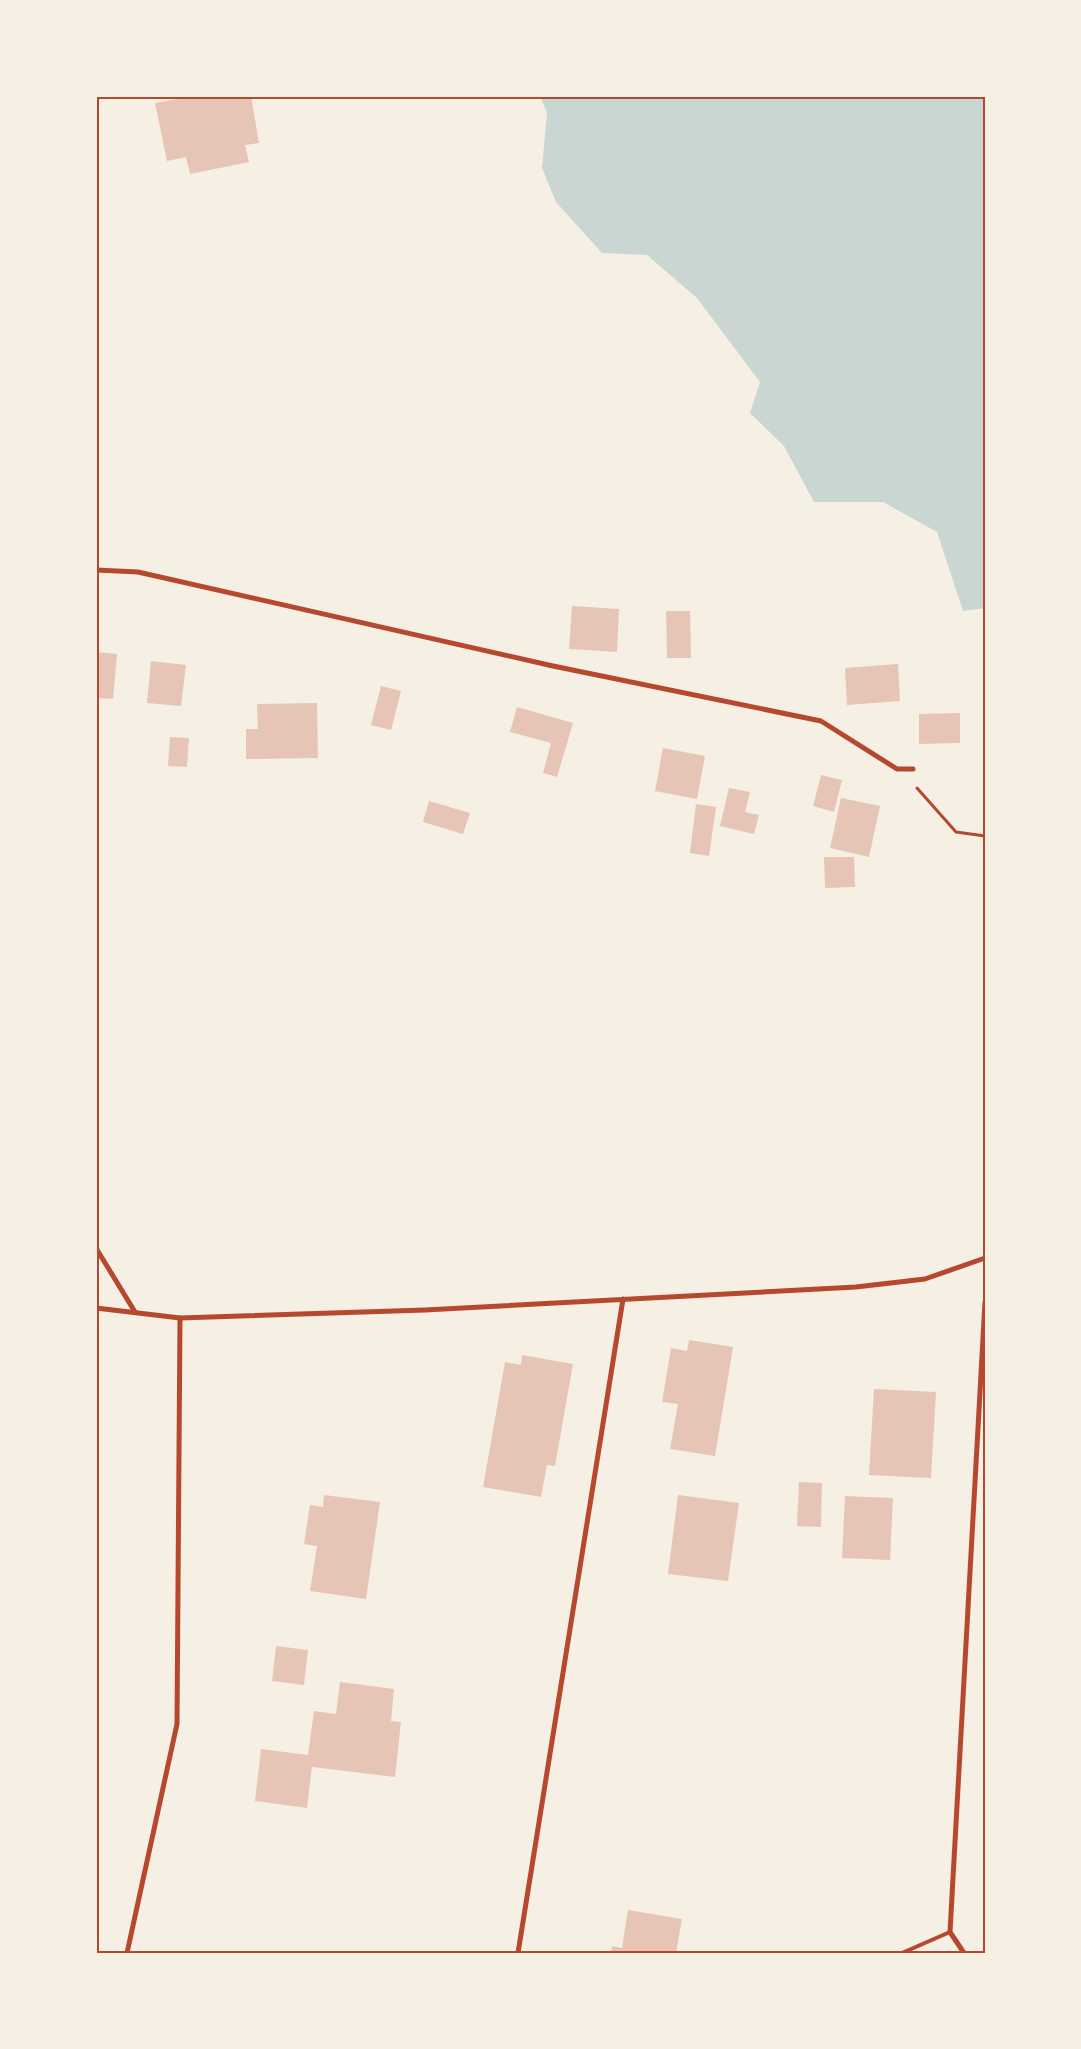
<svg xmlns="http://www.w3.org/2000/svg" width="1081" height="2049" font-family="Roboto,sans-serif">
	<style>
		.water { fill: #c9d6d2 }
		.building { fill: #e6c5b7 }
		.lines { fill: none; stroke-linecap: round; stroke-linejoin: round }
		.path { stroke: #b5482f; stroke-width: 3 }
		.service { stroke: #b5482f; stroke-width: 4 }
		.minor { stroke: #b5482f; stroke-width: 5 }
		.neatline { fill: none; stroke: #b5482f; stroke-width: 2 }
	</style>
	<rect width="100%" height="100%" fill="#f6efe4"/>
	<path class="water" d="M 540,96 L 985,96 L 985,608 L 963,611 L 937,532 L 883,502 L 814,502 L 784,446 L 750,413 L 760,382 L 697,298 L 647,255 L 602,253 L 556,202 L 542,168 L 547,113 Z"/>
	<g class="building">
		<path d="M 183,96 L 251,96 L 259,143 L 245,145 L 249,162 L 190,174 L 186,157 L 167,161 L 155,103 L 184,98 Z"/>
		<path d="M 572,606 L 619,609 L 617,652 L 569,649 Z"/>
		<path d="M 666,611 L 690,611 L 691,658 L 667,658 Z"/>
		<path d="M 96,652 L 117,654 L 113,699 L 96,698 Z"/>
		<path d="M 151,661 L 186,665 L 181,706 L 147,703 Z"/>
		<path d="M 898,664 L 900,701 L 847,705 L 845,668 Z"/>
		<path d="M 381,686 L 401,691 L 391,730 L 371,725 Z"/>
		<path d="M 317,703 L 318,758 L 246,759 L 246,729 L 258,729 L 257,704 Z"/>
		<path d="M 517,707 L 573,723 L 557,777 L 543,773 L 551,743 L 510,732 Z"/>
		<path d="M 960,713 L 960,743 L 919,744 L 919,714 Z"/>
		<path d="M 170,737 L 189,738 L 187,767 L 168,766 Z"/>
		<path d="M 663,748 L 705,756 L 697,799 L 655,791 Z"/>
		<path d="M 821,775 L 842,780 L 834,812 L 813,806 Z"/>
		<path d="M 729,788 L 750,792 L 745,812 L 759,815 L 754,834 L 720,826 Z"/>
		<path d="M 841,798 L 880,806 L 869,857 L 830,848 Z"/>
		<path d="M 429,801 L 470,813 L 463,834 L 423,822 Z"/>
		<path d="M 696,804 L 716,807 L 709,856 L 690,853 Z"/>
		<path d="M 824,857 L 854,857 L 855,887 L 825,888 Z"/>
		<path d="M 689,1340 L 733,1347 L 715,1456 L 670,1449 L 678,1404 L 662,1402 L 671,1348 L 687,1351 Z"/>
		<path d="M 522,1355 L 573,1364 L 555,1466 L 547,1465 L 541,1497 L 483,1487 L 505,1362 L 521,1365 Z"/>
		<path d="M 874,1389 L 936,1392 L 931,1478 L 869,1475 Z"/>
		<path d="M 799,1482 L 822,1483 L 821,1527 L 797,1526 Z"/>
		<path d="M 324,1495 L 380,1502 L 366,1599 L 310,1591 L 317,1546 L 304,1544 L 310,1505 L 323,1507 Z"/>
		<path d="M 678,1495 L 739,1503 L 728,1581 L 668,1574 Z"/>
		<path d="M 845,1496 L 893,1498 L 890,1560 L 842,1558 Z"/>
		<path d="M 276,1646 L 308,1650 L 304,1685 L 272,1681 Z"/>
		<path d="M 340,1682 L 394,1689 L 391,1721 L 401,1722 L 395,1777 L 312,1767 L 307,1808 L 255,1801 L 261,1749 L 308,1755 L 314,1711 L 336,1714 Z"/>
		<path d="M 628,1910 L 682,1919 L 676,1953 L 611,1953 L 612,1946 L 622,1948 Z"/>
	</g>
	<g class="lines">
		<path class="path" d="M 917,788 L 956,832 L 985,836"/>
		<path class="service" d="M 902,1953 L 950,1932"/>
		<g class="minor">
			<path d="M 96,570 L 138,572 L 553,666 L 821,721 L 897,769 L 913,769"/>
			<path d="M 96,1248 L 135,1312"/>
			<path d="M 96,1308 L 180,1318 L 425,1310 L 856,1287 L 925,1279 L 985,1258"/>
			<path d="M 127,1953 L 177,1724 L 180,1318"/>
			<path d="M 518,1953 L 623,1299"/>
			<path d="M 964,1953 L 950,1932 L 985,1302"/>
		</g>
	</g>
	<rect width="1081" height="2049" fill="none" stroke="#f6efe4" stroke-width="195"/>
	<rect x="98" y="98" width="886" height="1854" class="neatline"/>
</svg>
